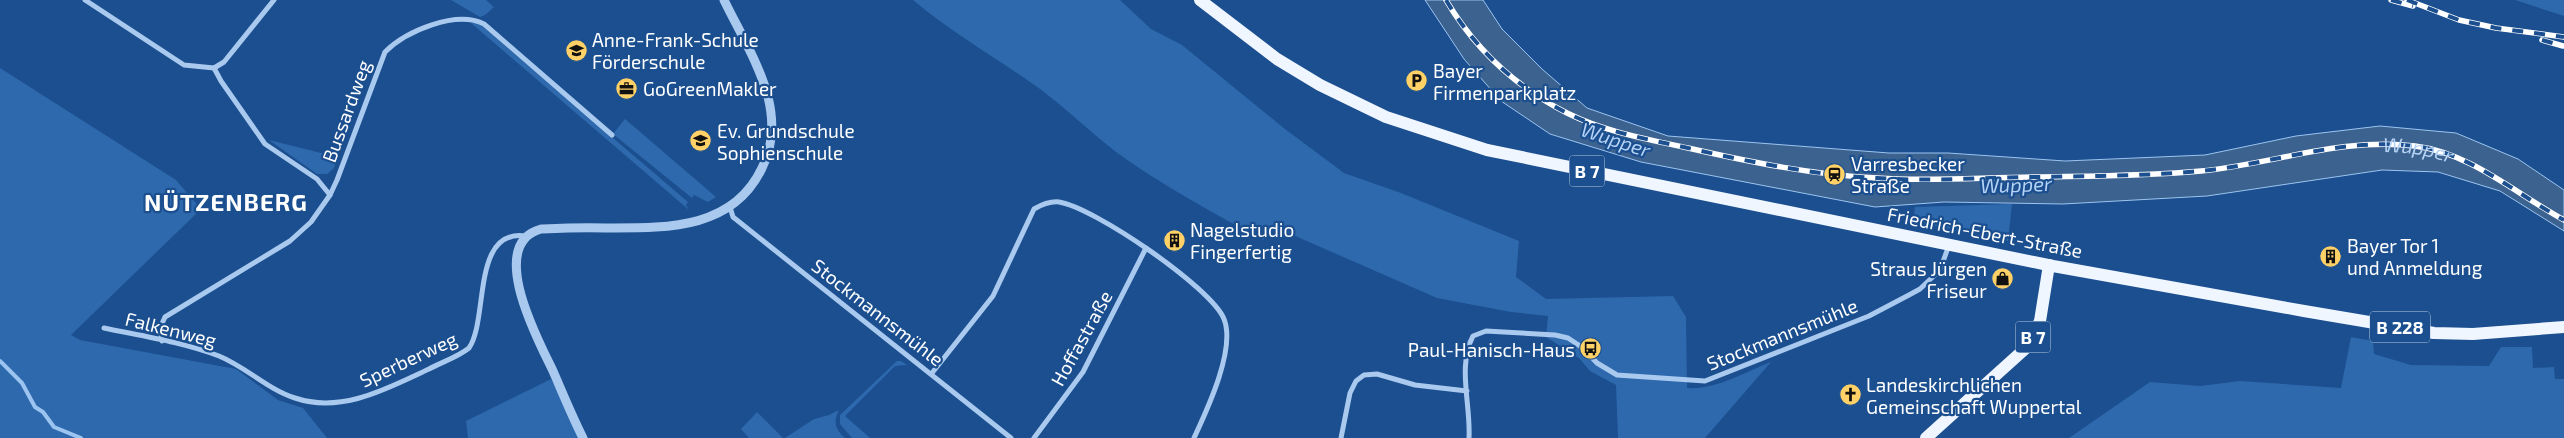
<svg xmlns="http://www.w3.org/2000/svg" width="2564" height="438" font-family="'Exo 2',sans-serif">
	<style>
		.green { fill: #2e69ad }
		.water { fill: #3c6290; stroke: #9cc4f0 }
		.lines { fill: none; stroke-linecap: round; stroke-linejoin: round }
		.stream { stroke: #9cc4f0; stroke-width: 4 }
		.minor { stroke: #a9c9ee; stroke-width: 5 }
		.tertiary { stroke: #a9c9ee; stroke-width: 9 }
		.primary { stroke: #f0f6ff; stroke-width: 12 }
		.rail-casing { stroke: #fff; stroke-width: 5.5 }
		.rail { stroke: #1b4f8f; stroke-width: 4; stroke-dasharray: 11; stroke-linecap: butt }
		.labels { text-anchor: middle; dominant-baseline: central; stroke-width: 4.5; stroke-linejoin: round; paint-order: stroke }
		.shield { fill: #1b4f8f; stroke: #bbcadd; stroke-width: 1 }
		.shield-label { font-size: 18px; font-weight: bold; fill: #fff }
		.poi-label { font-size: 19px; fill: #fff; stroke: #1b4f8f; text-anchor: start }
		.street-label { font-size: 19px; fill: #fff; stroke: #1b4f8f }
		.water-label { font-size: 20px; font-style: italic; fill: #b5d3f5; stroke: #1b4f8f }
		.district-label { font-size: 24px; font-weight: bold; letter-spacing: 1px; fill: #fff; stroke: #1b4f8f }
	</style>
	<rect width="100%" height="100%" fill="#1b4f8f"/>
	<g class="green">
		<path d="M 451,0 L 486,0 L 494,7 L 485,15 L 480,17 Z"/>
		<path d="M 913,0 L 1120,0 L 1151,29 L 1182,45 L 1285,129 L 1344,173 L 1401,193 L 1519,241 L 1516,277 L 1546,299 L 1673,296 L 1686,317 L 1687,388 C 1716,390 1745,372 1771,362 L 1705,438 L 1618,438 L 1616,385 L 1590,371 L 1579,358 L 1546,337 L 1548,316 L 1511,312 L 1437,298 L 1277,228 L 1263,240 C 1213,213 1162,185 1116,152 C 1090,132 1067,109 1040,89 C 997,58 953,34 913,0 Z"/>
		<path d="M 2515,0 L 2564,0 L 2564,16 Z"/>
		<path d="M 471,23 L 477,23 L 482,26 L 688,202 L 686,205 L 689,210 Z"/>
		<path d="M 0,68 L 176,180 L 201,209 L 71,335 L 80,340 L 236,369 L 278,400 L 303,408 L 327,438 L 0,438 Z"/>
		<path d="M 625,119 L 716,197 L 708,202 L 694,195 L 692,198 L 613,134 Z"/>
		<path d="M 269,140 L 337,157 L 334,168 L 327,174 L 317,174 Z"/>
		<path d="M 2012,204 L 2008,241 L 1913,221 L 1915,207 Z"/>
		<path d="M 2351,337 L 2373,341 L 2374,354 L 2411,365 L 2489,366 L 2501,347 L 2532,347 L 2533,368 L 2554,367 L 2555,379 L 2564,379 L 2564,438 L 2069,438 L 2150,382 L 2200,386 L 2240,381 L 2341,388 Z"/>
		<path d="M 897,361 L 901,361 L 907,365 L 895,366 L 845,416 L 870,438 L 852,438 L 840,424 L 840,415 Z"/>
		<path d="M 551,379 L 583,438 L 468,438 L 466,421 Z"/>
		<path d="M 839,410 C 833,421 835,430 845,438 L 785,438 L 814,419 L 829,415 Z"/>
		<path d="M 757,412 L 783,438 L 749,438 L 741,429 Z"/>
	</g>
	<path class="water" d="M 1425,0 L 1483,0 L 1502,29 L 1542,69 L 1587,108 L 1668,136 L 1889,153 L 1948,153 L 2065,161 L 2205,155 L 2296,136 L 2380,126 L 2456,133 L 2518,159 L 2564,190 L 2564,231 L 2500,191 L 2438,172 L 2382,170 L 2207,196 L 2063,204 L 1944,202 L 1875,207 L 1641,162 L 1550,134 L 1501,101 L 1464,59 Z"/>
	<g class="lines">
		<path class="stream" d="M 0,361 L 22,383 L 35,407 L 43,412 L 54,427 L 81,438"/>
		<g class="minor">
			<path d="M 85,0 L 184,65 L 214,68"/>
			<path d="M 214,68 L 221,81 L 265,144 L 317,179 L 330,195"/>
			<path d="M 214,68 L 224,62 L 274,0"/>
			<path d="M 730,207 L 733,217 L 1011,438"/>
			<path d="M 104,328 C 142,336 182,342 219,356 C 246,367 267,389 295,398 C 342,414 388,388 429,369 C 442,362 458,357 469,348 C 489,319 471,228 526,236"/>
			<path d="M 162,341 L 160,328 L 165,317 L 290,241 L 311,222 L 330,195 L 337,180 L 385,52 C 406,31 456,10 484,24 L 612,135"/>
			<path d="M 932,373 L 993,296 L 1034,209 C 1041,205 1050,201 1059,202 C 1093,207 1211,287 1224,319 C 1236,349 1207,410 1194,438"/>
			<path d="M 1034,438 L 1083,372 L 1146,248"/>
			<path d="M 1341,438 L 1350,393 L 1356,381 L 1364,375 L 1377,374 L 1415,385 L 1467,391"/>
			<path d="M 1469,438 C 1471,405 1457,366 1473,336 L 1486,331 L 1555,335 L 1568,338 L 1583,348 L 1597,363 L 1617,375 L 1705,381 L 1869,316 L 1909,295 L 1920,289 L 1940,270 L 1949,245"/>
		</g>
		<path class="tertiary" d="M 583,438 C 572,416 563,394 553,371 C 538,340 486,244 541,229 C 563,228 584,227 606,228 C 666,228 733,230 762,168 C 773,146 774,121 768,97 C 759,63 739,31 724,0"/>
		<g class="primary">
			<path d="M 1200,0 L 1277,59 L 1320,85 L 1386,117 L 1487,150 L 2053,266 L 2304,311 L 2434,333 L 2473,334 L 2564,327"/>
			<path d="M 1926,438 L 2027,347 L 2040,321 L 2049,265"/>
		</g>
		<defs>
			<g id="rail">
				<path id="s1" d="M 1446,0 C 1475,49 1516,87 1567,113 C 1605,132 1647,139 1688,148 C 1750,162 1814,175 1877,178 C 1931,182 1985,177 2039,177 C 2093,176 2147,176 2201,171 C 2273,164 2342,137 2415,146 C 2471,153 2516,194 2564,220"/>
				<path d="M 2391,0 L 2413,6"/>
				<path d="M 2407,0 L 2459,20 L 2496,28 L 2564,37"/>
				<path d="M 2542,40 L 2563,46"/>
			</g>
		</defs>
		<use href="#rail" class="rail-casing"/>
		<use href="#rail" class="rail"/>
	</g>
	<defs>
		<symbol id="school-disc" viewBox="-11 -11 22 22"><circle r="9.5" fill="#ffd166" stroke="#1b4f8f"/><path d="M0-5L7-2L0 1L-7-2ZM-4 1L0 2.5L4 1V4Q0 6-4 4Z" fill="#111"/></symbol>
		<symbol id="parking-disc" viewBox="-11 -11 22 22"><circle r="9.5" fill="#ffd166" stroke="#1b4f8f"/><path d="M-3.5-5.5H1a3.5 3.5 0 0 1 0 7H-1V5.5H-3.5ZM-1-3.4V-.6H.8a1.4 1.4 0 0 0 0-2.8Z" fill="#111"/></symbol>
		<symbol id="office-disc" viewBox="-11 -11 22 22"><circle r="9.5" fill="#ffd166" stroke="#1b4f8f"/><path d="M-6-3h4V-5.5h4V-3h4V5H-6ZM-1-4.5V-3h2v-1.5ZM-6 0V1H6V0Z" fill="#111"/></symbol>
		<symbol id="station-disc" viewBox="-11 -11 22 22"><circle r="9.5" fill="#ffd166" stroke="#1b4f8f"/><path d="M-3-6H3Q5-6 5-4V2Q5 4 3 4L4.5 6H3L1.5 4h-3L-3 6H-4.5L-3 4Q-5 4-5 2V-4Q-5-6-3-6ZM-3.5-4v3h7v-3ZM-3.5 1v1.5H-2V1ZM2 1v1.5H3.5V1Z" fill="#111"/></symbol>
		<symbol id="building-disc" viewBox="-11 -11 22 22"><circle r="9.5" fill="#ffd166" stroke="#1b4f8f"/><path d="M-4-6H4V6H1V3H-1V6H-4ZM-2.5-4.3h1.7v1.8h-1.7ZM.8-4.3h1.7v1.8H.8ZM-2.5-1h1.7V.8h-1.7ZM.8-1h1.7V.8H.8Z" fill="#111"/></symbol>
		<symbol id="shop-disc" viewBox="-11 -11 22 22"><circle r="9.5" fill="#ffd166" stroke="#1b4f8f"/><path d="M-5-2.5h2.3a2.7 3.5 0 0 1 5.4 0H5L5.5 6h-11ZM-1.5-2.5h3a1.5 2.3 0 0 0-3 0Z" fill="#111"/></symbol>
		<symbol id="bus-disc" viewBox="-11 -11 22 22"><circle r="9.5" fill="#ffd166" stroke="#1b4f8f"/><path d="M-5-6H5V4H4V6H2V4H-2V6H-4V4H-5ZM-3.5-4V0h7V-4ZM-3.5 1.2v1.5H-2V1.2ZM2 1.2v1.5H3.5V1.2Z" fill="#111"/></symbol>
		<symbol id="church-disc" viewBox="-11 -11 22 22"><circle r="9.5" fill="#ffd166" stroke="#1b4f8f"/><path d="M-1.2-6h2.4v3.5h3.3v2.4h-3.3V6h-2.4V-.1h-3.3v-2.4h3.3Z" fill="#111"/></symbol>
	</defs>
	<g fill-rule="evenodd">
		<use href="#school-disc" x="564" y="38" width="25" height="25"/>
		<use href="#parking-disc" x="1404" y="68" width="25" height="25"/>
		<use href="#office-disc" x="614" y="76" width="25" height="25"/>
		<use href="#school-disc" x="688" y="128" width="25" height="25"/>
		<use href="#station-disc" x="1822" y="162" width="25" height="25"/>
		<use href="#building-disc" x="1162" y="228" width="25" height="25"/>
		<use href="#building-disc" x="2318" y="244" width="25" height="25"/>
		<use href="#shop-disc" x="1990" y="266" width="25" height="25"/>
		<use href="#bus-disc" x="1578" y="336" width="25" height="25"/>
		<use href="#church-disc" x="1838" y="382" width="25" height="25"/>
	</g>
	<g class="labels">
		<g class="shield">
			<rect x="1569.5" y="155.5" width="35" height="31" rx="4"/>
			<rect x="2370" y="311.5" width="60" height="31" rx="4"/>
			<rect x="2015.5" y="321.5" width="35" height="31" rx="4"/>
		</g>
		<g class="shield-label">
			<text x="1587" y="171">B 7</text>
			<text x="2400" y="327">B 228</text>
			<text x="2033" y="337">B 7</text>
		</g>
		<g class="poi-label">
			<text x="592" y="39">Anne-Frank-Schule<tspan x="592" dy="22">Förderschule</tspan></text>
			<text x="1433" y="70">Bayer<tspan x="1433" dy="22">Firmenparkplatz</tspan></text>
			<text x="643" y="88">GoGreenMakler</text>
			<text x="717" y="130">Ev. Grundschule<tspan x="717" dy="22">Sophienschule</tspan></text>
			<text x="1851" y="163">Varresbecker<tspan x="1851" dy="22">Straße</tspan></text>
			<text x="1190" y="229">Nagelstudio<tspan x="1190" dy="22">Fingerfertig</tspan></text>
			<text x="2347" y="245">Bayer Tor 1<tspan x="2347" dy="22">und Anmeldung</tspan></text>
			<text x="1987" y="268" text-anchor="end">Straus Jürgen<tspan x="1987" dy="22">Friseur</tspan></text>
			<text x="1575" y="349" text-anchor="end">Paul-Hanisch-Haus</text>
			<text x="1866" y="384">Landeskirchlichen<tspan x="1866" dy="22">Gemeinschaft Wuppertal</tspan></text>
		</g>
		<g class="street-label">
			<text transform="translate(346 111) rotate(-70)">Bussardweg</text>
			<text transform="translate(1985 232) rotate(11)">Friedrich-Ebert-Straße</text>
			<text transform="translate(878 312) rotate(38)">Stockmannsmühle</text>
			<text transform="translate(171 329) rotate(14)">Falkenweg</text>
			<text transform="translate(1782 334) rotate(-22)">Stockmannsmühle</text>
			<text transform="translate(1081 338) rotate(-61)">Hoffastraße</text>
			<text transform="translate(408 359) rotate(-25)">Sperberweg</text>
		</g>
		<g class="water-label">
			<text transform="translate(1616 139) rotate(18)">Wupper</text>
			<text stroke="none"><textPath href="#s1" startOffset="1030">Wupper</textPath></text>
			<text transform="translate(2016 184) rotate(-2)">Wupper</text>
		</g>
		<g class="district-label">
			<text x="226" y="201">NÜTZENBERG</text>
		</g>
	</g>
</svg>
